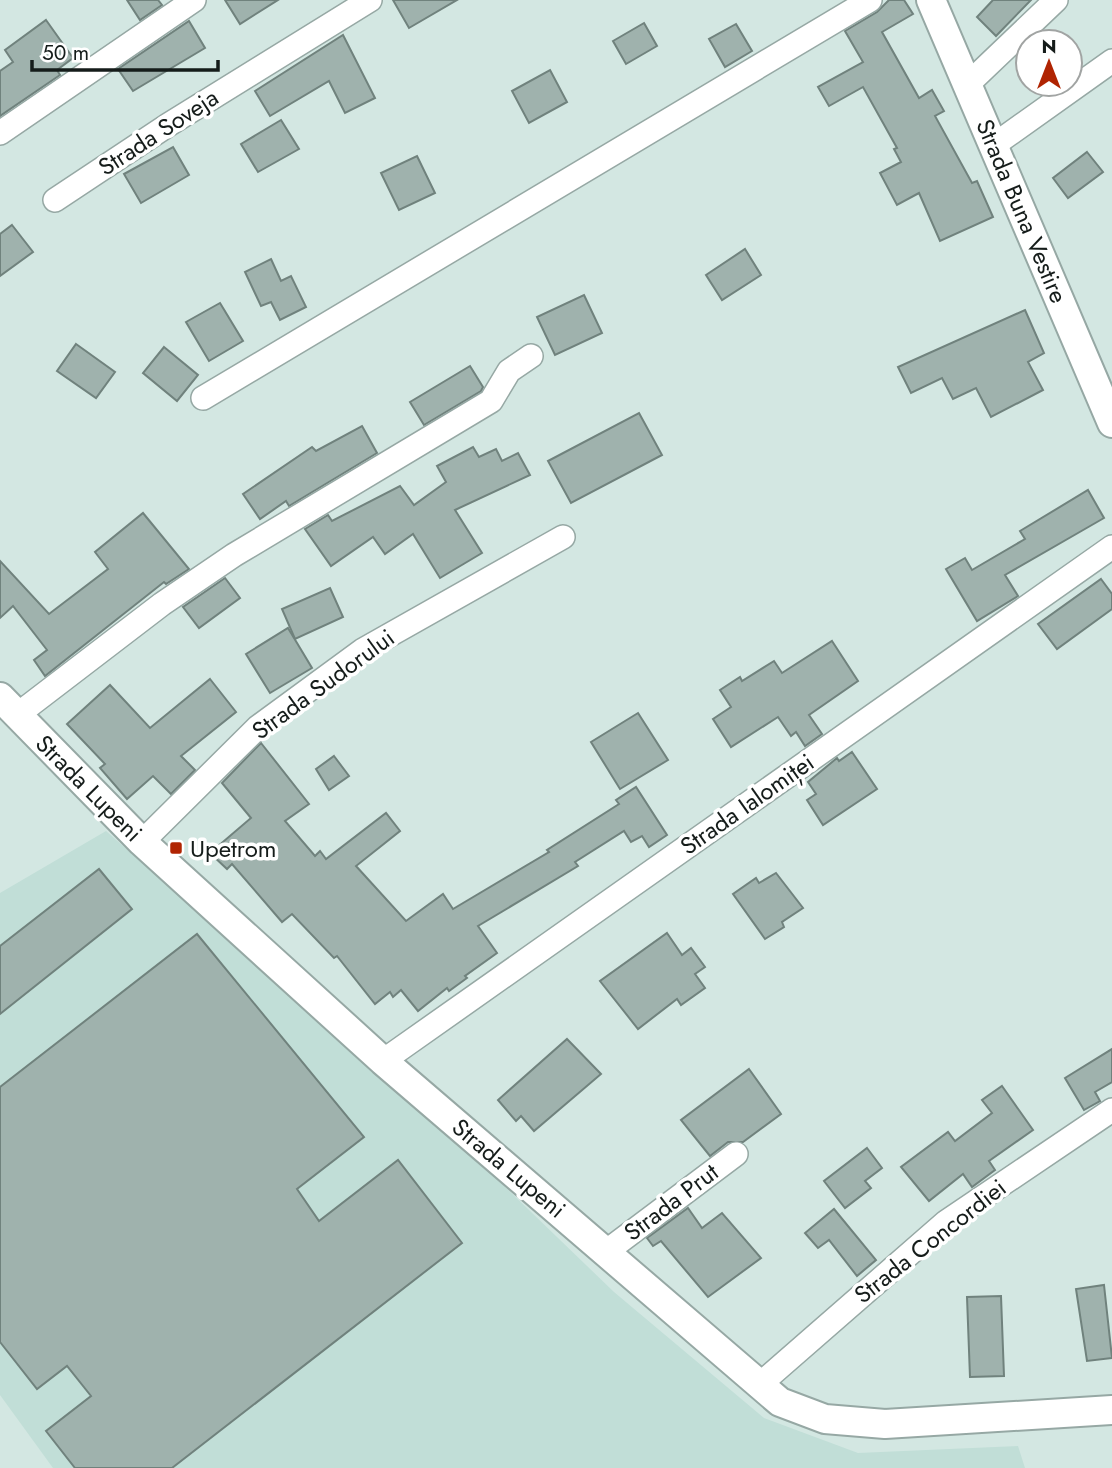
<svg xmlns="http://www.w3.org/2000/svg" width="1112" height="1468" font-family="Jost,sans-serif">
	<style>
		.built { fill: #c1ded7 }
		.building { fill: #9fb2ad; stroke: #70827d; stroke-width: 2 }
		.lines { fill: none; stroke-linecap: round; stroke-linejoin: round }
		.minor-casing { stroke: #96a8a4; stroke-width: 26 }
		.tertiary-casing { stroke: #96a8a4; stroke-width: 32 }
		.minor { stroke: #fff; stroke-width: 23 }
		.tertiary { stroke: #fff; stroke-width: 28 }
		.poi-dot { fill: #b02402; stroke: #fff; stroke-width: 2.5 }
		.labels { text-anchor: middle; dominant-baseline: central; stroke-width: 7; stroke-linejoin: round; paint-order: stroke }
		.street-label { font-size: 24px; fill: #151c1a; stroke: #fff }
		.poi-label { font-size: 24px; fill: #151c1a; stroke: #fff; text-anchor: start }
	</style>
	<rect width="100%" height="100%" fill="#d3e7e2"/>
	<path class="built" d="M 106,831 L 446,1130 L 614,1292 L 764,1418 L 858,1453 L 1018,1446 L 1025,1468 L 53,1468 L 0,1395 L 0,893 Z"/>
	<g class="building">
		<path d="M 127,0 L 158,0 L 162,5 L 140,20 Z"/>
		<path d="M 225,0 L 278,0 L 240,24 Z"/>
		<path d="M 393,0 L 457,0 L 409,28 Z"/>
		<path d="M 889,0 L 904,0 L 913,14 L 882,32 L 919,98 L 932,90 L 944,111 L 935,116 L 972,183 L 977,181 L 993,217 L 940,241 L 919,193 L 897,205 L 880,173 L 901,162 L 894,149 L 897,148 L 863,87 L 829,106 L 818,87 L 863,62 L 845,31 L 877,12 Z"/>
		<path d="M 993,0 L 1031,0 L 996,36 L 977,17 Z"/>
		<path d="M 46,20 L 73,58 L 57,70 L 60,75 L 0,116 L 0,71 L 13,62 L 5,50 Z"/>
		<path d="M 189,21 L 205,48 L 133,91 L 118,69 Z"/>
		<path d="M 644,23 L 657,46 L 626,64 L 613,41 Z"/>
		<path d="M 736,24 L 752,51 L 725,67 L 709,39 Z"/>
		<path d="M 343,35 L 375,98 L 345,113 L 329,81 L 270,116 L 255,91 Z"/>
		<path d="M 550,70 L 567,102 L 529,123 L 512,91 Z"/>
		<path d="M 281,120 L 299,149 L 258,172 L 241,144 Z"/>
		<path d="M 173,147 L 189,175 L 141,203 L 124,174 Z"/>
		<path d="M 1087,152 L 1103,172 L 1068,198 L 1053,178 Z"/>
		<path d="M 417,156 L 435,193 L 399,210 L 381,173 Z"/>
		<path d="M 12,225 L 33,252 L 0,276 L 0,234 Z"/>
		<path d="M 745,249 L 761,275 L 722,300 L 706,275 Z"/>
		<path d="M 271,259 L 281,281 L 291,276 L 306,307 L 280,320 L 271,302 L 261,306 L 245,272 Z"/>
		<path d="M 584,295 L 602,333 L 555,355 L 537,317 Z"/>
		<path d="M 220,303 L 243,341 L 209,361 L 186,322 Z"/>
		<path d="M 1025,310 L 1044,353 L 1028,362 L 1043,390 L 991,417 L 976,388 L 953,399 L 942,378 L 911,393 L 898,367 Z"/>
		<path d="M 76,344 L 115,372 L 96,398 L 57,371 Z"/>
		<path d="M 164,347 L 198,375 L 177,401 L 143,373 Z"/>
		<path d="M 470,366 L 483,387 L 481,391 L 424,425 L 410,402 Z"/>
		<path d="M 639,413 L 662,455 L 571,503 L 548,461 Z"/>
		<path d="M 362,426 L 377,453 L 289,506 L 286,501 L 260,519 L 243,494 L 312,447 L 316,451 Z"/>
		<path d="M 473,447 L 479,457 L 496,449 L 502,461 L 518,453 L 530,475 L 455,510 L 482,553 L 440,578 L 413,534 L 385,554 L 373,537 L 331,566 L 305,529 L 328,515 L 332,521 L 400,486 L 414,505 L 446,482 L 437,466 Z"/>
		<path d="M 1088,490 L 1104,518 L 1005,575 L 1018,596 L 977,621 L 946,569 L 965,558 L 972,570 L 1025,539 L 1020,531 Z"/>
		<path d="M 143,513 L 189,569 L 166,584 L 164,582 L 45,676 L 34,660 L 47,650 L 13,606 L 0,618 L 0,561 L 49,614 L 108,569 L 95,552 Z"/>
		<path d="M 225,578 L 240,598 L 199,628 L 183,607 Z"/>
		<path d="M 1101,579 L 1112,594 L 1112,609 L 1057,649 L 1038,624 Z"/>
		<path d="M 330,588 L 343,617 L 295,639 L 282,609 Z"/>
		<path d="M 288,628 L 312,668 L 270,693 L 246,654 Z"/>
		<path d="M 832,641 L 858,681 L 809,715 L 822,734 L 805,746 L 796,732 L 791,736 L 778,717 L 731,747 L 713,719 L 731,707 L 720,690 L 740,677 L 742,681 L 774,661 L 782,673 Z"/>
		<path d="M 210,679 L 236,712 L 181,756 L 195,770 L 171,794 L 153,776 L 127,799 L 100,768 L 105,764 L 67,724 L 110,685 L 150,728 Z"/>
		<path d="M 638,713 L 668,760 L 620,789 L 591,742 Z"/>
		<path d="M 261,743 L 309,804 L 285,821 L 315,856 L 320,851 L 326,859 L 386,813 L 400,831 L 356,866 L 406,921 L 443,894 L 453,909 L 549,852 L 547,850 L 619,804 L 616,800 L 636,787 L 667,835 L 649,847 L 642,836 L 631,842 L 624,831 L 575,862 L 578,866 L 478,926 L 497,953 L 465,976 L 467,978 L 449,991 L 447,988 L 418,1011 L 401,990 L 393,997 L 390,992 L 375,1004 L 337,956 L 334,958 L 292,914 L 282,922 L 232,864 L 227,869 L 210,853 L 251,818 L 222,783 Z"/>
		<path d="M 852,752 L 877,789 L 823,825 L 807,800 L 816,794 L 808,782 L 837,758 L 839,761 Z"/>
		<path d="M 334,756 L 349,776 L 329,790 L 316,769 Z"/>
		<path d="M 99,869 L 132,909 L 0,1014 L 0,946 Z"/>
		<path d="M 776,873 L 803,908 L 782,922 L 784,927 L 765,939 L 733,894 L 756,878 L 759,883 Z"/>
		<path d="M 667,933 L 682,955 L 691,948 L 705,967 L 695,974 L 705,988 L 681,1005 L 677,999 L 638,1029 L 600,981 Z"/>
		<path d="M 197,934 L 364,1137 L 297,1189 L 319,1221 L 398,1160 L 462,1243 L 172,1468 L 75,1468 L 46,1431 L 91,1396 L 67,1366 L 37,1389 L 0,1342 L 0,1087 Z"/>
		<path d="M 567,1039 L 601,1074 L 534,1131 L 521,1116 L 516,1121 L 498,1100 Z"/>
		<path d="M 1112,1049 L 1112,1082 L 1095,1092 L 1100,1101 L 1084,1110 L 1065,1078 Z"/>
		<path d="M 749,1069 L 781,1114 L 743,1142 L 728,1142 L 710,1156 L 681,1120 Z"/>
		<path d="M 1002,1086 L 1033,1130 L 989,1161 L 995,1170 L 972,1187 L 963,1174 L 929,1201 L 901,1167 L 948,1132 L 955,1141 L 992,1113 L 982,1100 Z"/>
		<path d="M 867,1148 L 882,1168 L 865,1181 L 871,1188 L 845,1208 L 824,1181 Z"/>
		<path d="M 688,1208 L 702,1228 L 722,1213 L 761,1258 L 708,1297 L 661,1241 L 653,1246 L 647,1238 Z"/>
		<path d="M 834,1209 L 876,1260 L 857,1276 L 829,1240 L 818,1248 L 805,1233 Z"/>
		<path d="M 1104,1285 L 1112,1358 L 1087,1361 L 1076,1289 Z"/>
		<path d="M 1001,1296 L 1004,1376 L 970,1377 L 967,1297 Z"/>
	</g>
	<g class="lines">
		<defs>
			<g id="minor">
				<path d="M 967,85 L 1056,0"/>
				<path d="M 0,133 L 194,0"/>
				<path d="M 994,145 L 1112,61"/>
				<path d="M 55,200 L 168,125 L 370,0"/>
				<path d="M 203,398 L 870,0"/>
				<path d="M 17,715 L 162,604 L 234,555 L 491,401 L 509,371 L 531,356"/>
				<path d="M 142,842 L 258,727 L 363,650 L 563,537"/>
				<path d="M 383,1061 L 1112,547"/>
				<path d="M 607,1251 L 736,1154"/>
				<path d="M 758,1386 L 946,1222 L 1112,1110"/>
			</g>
			<g id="tertiary">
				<path d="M 931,0 L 1112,423"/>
				<path d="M 0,697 L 142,842 L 383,1061 L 780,1402 L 825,1419 L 885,1424 L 1112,1410"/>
			</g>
		</defs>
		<use href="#minor" class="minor-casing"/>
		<use href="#tertiary" class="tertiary-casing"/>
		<use href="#minor" class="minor"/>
		<use href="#tertiary" class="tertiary"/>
	</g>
	<rect class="poi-dot" x="169" y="841" width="14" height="14" rx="3.5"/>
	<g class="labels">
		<g class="street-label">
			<text transform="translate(158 132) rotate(-33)">Strada Soveja</text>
			<text transform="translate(1022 211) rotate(67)">Strada Buna Vestire</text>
			<text transform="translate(323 684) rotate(-36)">Strada Sudorului</text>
			<text transform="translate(89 788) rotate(45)">Strada Lupeni</text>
			<text transform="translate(747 804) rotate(-35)">Strada Ialomiței</text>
			<text transform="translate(509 1168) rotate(40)">Strada Lupeni</text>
			<text transform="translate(671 1202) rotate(-37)">Strada Prut</text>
			<text transform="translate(930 1241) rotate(-38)">Strada Concordiei</text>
		</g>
		<g class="poi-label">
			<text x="190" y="848">Upetrom</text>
		</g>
	</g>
	<g transform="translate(1049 63)"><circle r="33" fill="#ffffff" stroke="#a1a4a3" stroke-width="2"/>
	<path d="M0-5L12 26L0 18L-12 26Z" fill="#b02402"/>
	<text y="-10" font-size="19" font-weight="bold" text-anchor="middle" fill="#151c1a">N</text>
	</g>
	<path d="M32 60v10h186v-10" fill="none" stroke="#151c1a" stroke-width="3.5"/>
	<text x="42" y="60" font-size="21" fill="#151c1a" stroke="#ffffff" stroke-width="5" paint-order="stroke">50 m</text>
</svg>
